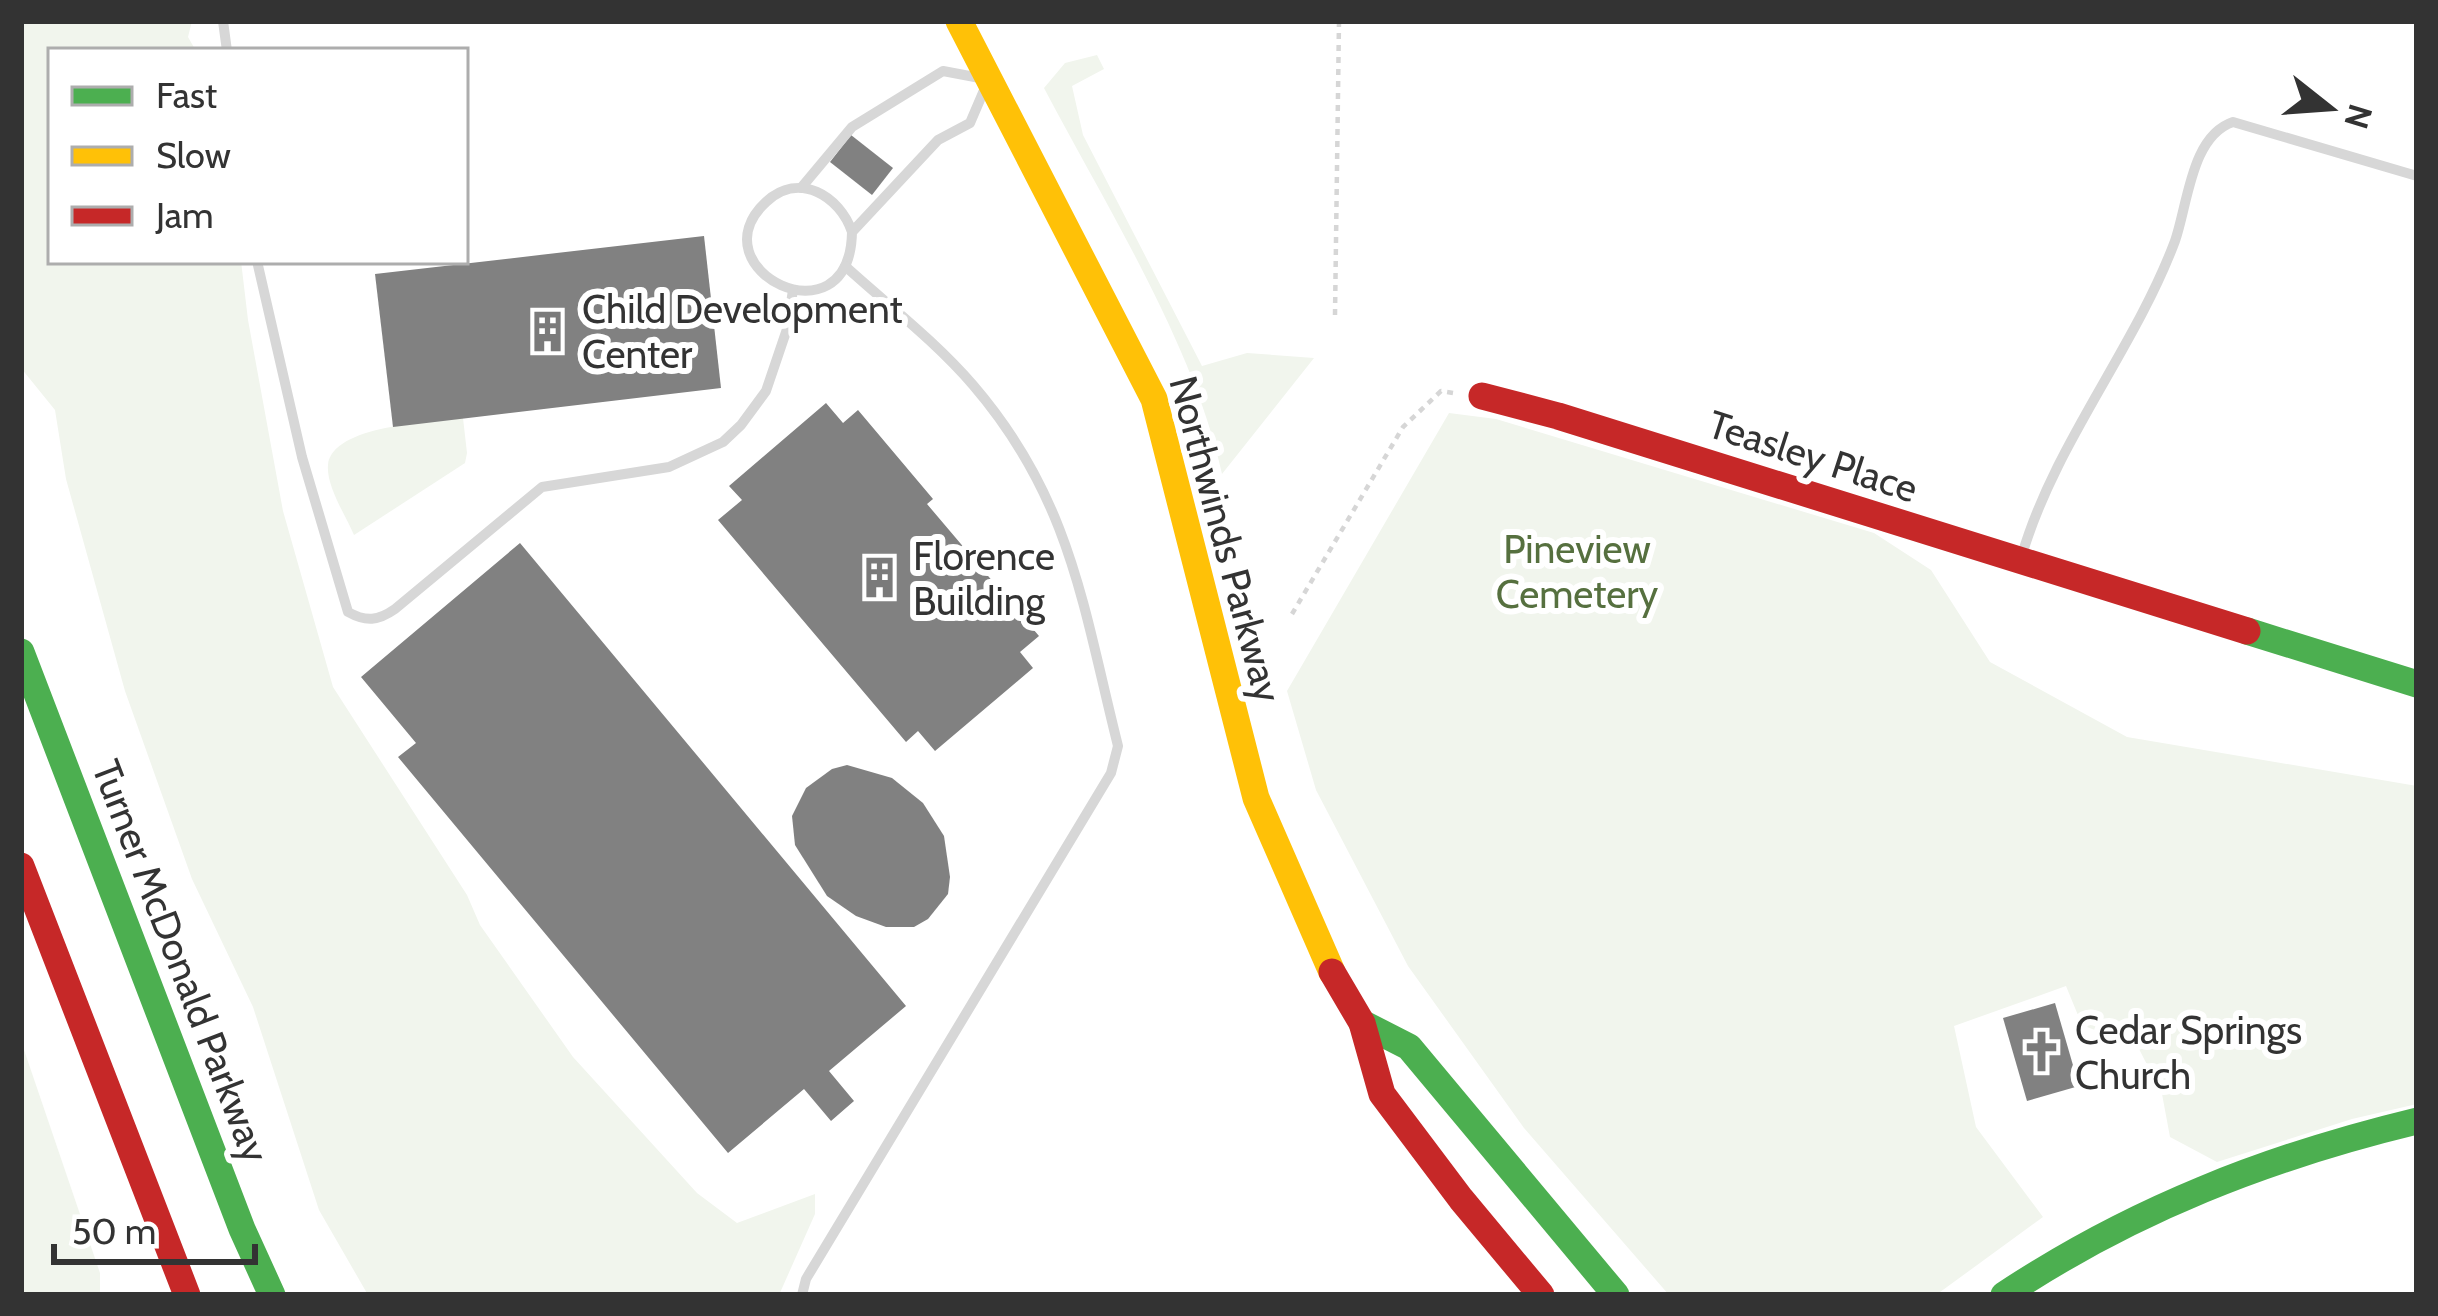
<svg xmlns="http://www.w3.org/2000/svg" width="2438" height="1316" font-family="Cabin,sans-serif">
	<style>
		.green { fill: #f1f5ed }
		.building { fill: #818181 }
		.lines { fill: none; stroke-linecap: round; stroke-linejoin: round }
		.path { stroke: #d6d6d6; stroke-width: 4.5; stroke-dasharray: 6 6; stroke-linecap: butt }
		.lane { stroke: #d7d7d7; stroke-width: 10 }
		.fast { stroke: #4caf50; stroke-width: 27 }
		.slow { stroke: #ffc107; stroke-width: 27 }
		.jam { stroke: #c62828; stroke-width: 27 }
		.labels { text-anchor: middle; dominant-baseline: central; stroke-width: 12; stroke-linejoin: round; paint-order: stroke }
		.poi-label { font-size: 39px; fill: #333; stroke: #fff; text-anchor: start }
		.street-label { font-size: 39px; fill: #333; stroke: #fff }
		.park-label { font-size: 39px; fill: #56703f; stroke: #fff }
	</style>
	<rect width="100%" height="100%" fill="#fff"/>
	<g class="green">
		<path d="M 21,21 L 192,21 L 188,37 L 196,51 L 51,51 L 51,261 L 241,261 L 248,320 L 283,511 L 333,687 L 467,895 L 480,925 L 573,1057 L 697,1193 L 737,1223 L 815,1194 L 815,1214 L 779,1295 L 368,1295 L 319,1210 L 253,1007 L 192,879 L 125,691 L 66,479 L 55,410 L 21,368 Z"/>
		<path d="M 1097,55 L 1104,69 L 1072,86 L 1083,135 L 1202,366 L 1247,353 L 1314,358 L 1222,474 C 1194,345 1106,206 1044,88 L 1065,63 Z"/>
		<path d="M 1449,413 L 1496,419 L 1874,533 L 1931,570 L 1990,662 L 2127,737 L 2417,786 L 2417,1104 L 2352,1119 L 2217,1162 L 2170,1137 L 2162,1094 L 2138,1047 L 2082,1025 L 2066,986 L 1954,1026 L 1976,1127 L 2043,1217 L 1936,1295 L 1669,1295 L 1524,1128 L 1408,966 L 1316,790 L 1287,691 Z"/>
		<path d="M 463,418 L 467,453 L 465,463 L 354,535 C 346,516 326,486 328,465 C 332,425 432,422 463,418 Z"/>
		<path d="M 21,1041 L 100,1273 L 100,1295 L 21,1295 Z"/>
	</g>
	<g class="building">
		<path d="M 851,135 L 893,168 L 872,195 L 830,162 Z"/>
		<path d="M 704,236 L 721,388 L 393,427 L 375,274 Z"/>
		<path d="M 826,403 L 843,423 L 858,410 L 933,499 L 927,504 L 1039,636 L 1020,652 L 1033,668 L 935,751 L 918,731 L 906,742 L 718,520 L 742,500 L 729,486 Z"/>
		<path d="M 520,543 L 906,1006 L 829,1071 L 854,1101 L 831,1121 L 804,1089 L 728,1153 L 398,757 L 416,743 L 361,677 Z"/>
		<path d="M 847,765 L 892,778 L 923,803 L 944,836 L 950,877 L 948,894 L 928,919 L 914,927 L 886,927 L 856,916 L 827,896 L 795,845 L 792,816 L 806,788 L 832,769 Z"/>
		<path d="M 2055,1003 L 2079,1086 L 2027,1101 L 2003,1018 Z"/>
	</g>
	<g class="lines">
		<g class="path">
			<path d="M 1335,315 L 1339,21"/>
			<path d="M 1292,614 L 1403,427 L 1441,391 L 1453,393"/>
		</g>
		<g class="lane">
			<path d="M 223,21 L 227,51"/>
			<path d="M 801,188 L 852,127 L 943,71 L 980,78"/>
			<path d="M 852,232 C 840,196 799,171 766,202 C 694,269 850,347 852,232 L 938,140 L 970,123 L 985,88"/>
			<path d="M 257,261 L 302,457 L 348,612 C 366,622 378,621 395,609 L 542,487 L 669,467 L 723,442 L 741,425 L 766,391 L 787,329 L 793,290"/>
			<path d="M 2022,555 C 2055,443 2134,350 2175,241 C 2188,204 2191,136 2233,122 L 2417,176"/>
			<path d="M 802,1295 L 806,1279 L 1111,773 L 1118,746 C 1083,607 1071,499 973,385 C 935,341 888,305 845,266"/>
		</g>
		<g class="fast">
			<path d="M 2247,631 L 2417,684"/>
			<path d="M 21,652 L 242,1229 L 272,1295"/>
			<path d="M 1362,1023 L 1409,1047 L 1616,1295"/>
			<path d="M 2004,1295 C 2132,1210 2268,1157 2417,1121"/>
		</g>
		<path class="slow" d="M 959,21 L 1154,399 L 1256,798 L 1332,972"/>
		<g class="jam">
			<path d="M 1482,396 L 1558,416 L 2247,631"/>
			<path d="M 21,866 L 187,1295"/>
			<path d="M 1332,972 L 1362,1023 L 1382,1094 L 1461,1199 L 1541,1295"/>
		</g>
	</g>
	<defs>
		<symbol id="building-bare" viewBox="-9 -9 18 18"><path d="M-4-6H4V6H1V3H-1V6H-4ZM-2.5-4.3h1.7v1.8h-1.7ZM.8-4.3h1.7v1.8H.8ZM-2.5-1h1.7V.8h-1.7ZM.8-1h1.7V.8H.8Z" fill="#7a7a7a" stroke="#fff" stroke-width="2.5" paint-order="stroke"/></symbol>
		<symbol id="church-bare" viewBox="-9 -9 18 18"><path d="M-1.2-6h2.4v3.5h3.3v2.4h-3.3V6h-2.4V-.1h-3.3v-2.4h3.3Z" fill="#7a7a7a" stroke="#fff" stroke-width="2.5" paint-order="stroke"/></symbol>
	</defs>
	<g fill-rule="evenodd">
		<use href="#building-bare" x="518" y="302" width="59" height="59"/>
		<use href="#building-bare" x="850" y="548" width="59" height="59"/>
		<use href="#church-bare" x="2012" y="1022" width="59" height="59"/>
	</g>
	<g class="labels">
		<g class="poi-label">
			<text x="582" y="309">Child Development<tspan x="582" dy="45">Center</tspan></text>
			<text x="913" y="556">Florence<tspan x="913" dy="45">Building</tspan></text>
			<text x="2075" y="1030">Cedar Springs<tspan x="2075" dy="45">Church</tspan></text>
		</g>
		<g class="street-label">
			<text transform="translate(1813 456) rotate(18)">Teasley Place</text>
			<text transform="translate(1226 539) rotate(75)">Northwinds Parkway</text>
			<text transform="translate(181 961) rotate(69)">Turner McDonald Parkway</text>
		</g>
		<g class="park-label">
			<text x="1577" y="549">Pineview<tspan x="1577" dy="45">Cemetery</tspan></text>
		</g>
	</g>
	<rect width="2438" height="1316" fill="none" stroke="#333333" stroke-width="48"/>
	<rect x="48" y="48" width="420" height="216" fill="#ffffff" stroke="#adadad" stroke-width="3"/>
	<rect x="72" y="87" width="60" height="18" fill="#4caf50" stroke="#adadad" stroke-width="3"/>
	<text x="156" y="108" font-size="36" fill="#333333">Fast</text>
	<rect x="72" y="147" width="60" height="18" fill="#ffc107" stroke="#adadad" stroke-width="3"/>
	<text x="156" y="168" font-size="36" fill="#333333">Slow</text>
	<rect x="72" y="207" width="60" height="18" fill="#c62828" stroke="#adadad" stroke-width="3"/>
	<text x="156" y="228" font-size="36" fill="#333333">Jam</text>
	<g transform="translate(2330 108) rotate(107)" stroke="#ffffff" stroke-width="9" paint-order="stroke">
	<path d="M0-9L21 45L0 30L-21 45Z" fill="#333333"/>
	<text y="-18" font-size="33" font-weight="bold" text-anchor="middle" fill="#333333">N</text>
	</g>
	<path d="M54 1244v18h201v-18" fill="none" stroke="#333333" stroke-width="6"/>
	<text x="72" y="1244" font-size="36" fill="#333333" stroke="#ffffff" stroke-width="9" paint-order="stroke">50 m</text>
</svg>
